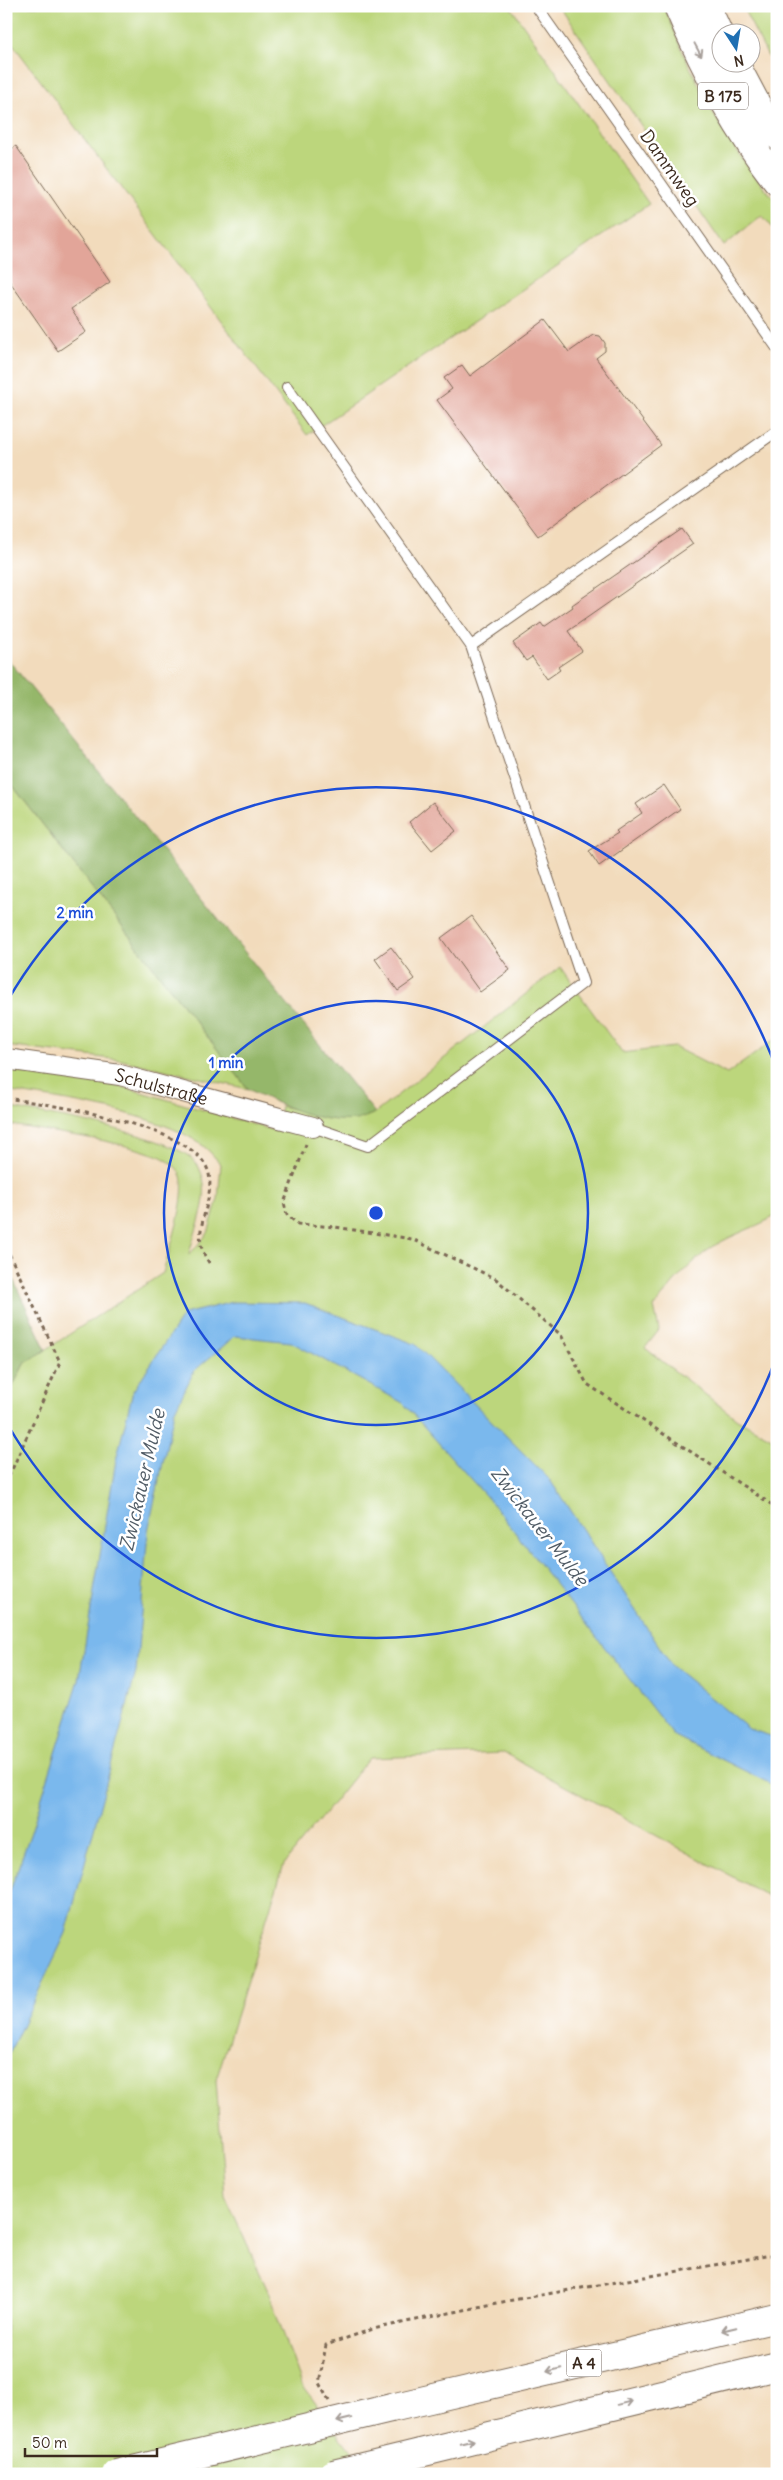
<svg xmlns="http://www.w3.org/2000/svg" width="783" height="2480" font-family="Delius,sans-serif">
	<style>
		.green { fill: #bcd67b; stroke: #7c804c }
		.forest { fill: #95b76b; stroke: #687044 }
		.water { fill: #7ab8ed; stroke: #5a7186 }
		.building { fill: #e2a599 }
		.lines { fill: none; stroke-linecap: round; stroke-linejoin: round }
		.service-casing { stroke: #7b6855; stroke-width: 12 }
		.minor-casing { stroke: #7b6855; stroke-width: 22 }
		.primary-casing { stroke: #7b6855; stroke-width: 30 }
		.motorway-casing { stroke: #7b6855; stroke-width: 30 }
		.path { stroke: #7b6855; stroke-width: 3; stroke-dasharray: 4 4; stroke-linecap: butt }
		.service { stroke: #fff; stroke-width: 10 }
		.minor { stroke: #fff; stroke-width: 20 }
		.primary { stroke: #fff; stroke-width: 28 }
		.motorway { stroke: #fff; stroke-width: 28 }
		.motorway-bridge-casing { stroke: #7b6855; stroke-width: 30; stroke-linecap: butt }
		.motorway-bridge { stroke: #fff; stroke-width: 28 }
		.oneway { stroke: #a79f9a }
		.ring { fill: none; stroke: #1d4ed8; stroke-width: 2.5 }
		.labels { text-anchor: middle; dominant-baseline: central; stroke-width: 5; stroke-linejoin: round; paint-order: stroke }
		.shield { fill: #fff; stroke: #766a62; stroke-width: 1 }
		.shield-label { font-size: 16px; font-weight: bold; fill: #3b2a1e }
		.street-label { font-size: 18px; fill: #3b2a1e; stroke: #fff }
		.water-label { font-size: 19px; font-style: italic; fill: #515c66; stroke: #fff }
		.centre { fill: #1d4ed8; stroke: #fff; stroke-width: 2.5 }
		.ring-label { font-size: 15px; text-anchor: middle; font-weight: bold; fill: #1d4ed8; stroke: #fff; stroke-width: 5; stroke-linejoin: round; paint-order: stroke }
	</style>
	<rect width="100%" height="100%" fill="#fff"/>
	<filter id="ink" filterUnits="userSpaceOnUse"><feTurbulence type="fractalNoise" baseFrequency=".02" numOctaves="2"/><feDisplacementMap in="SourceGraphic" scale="10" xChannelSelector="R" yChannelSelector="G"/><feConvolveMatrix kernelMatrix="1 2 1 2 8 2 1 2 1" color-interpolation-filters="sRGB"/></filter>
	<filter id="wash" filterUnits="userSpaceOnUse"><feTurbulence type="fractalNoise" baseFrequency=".0096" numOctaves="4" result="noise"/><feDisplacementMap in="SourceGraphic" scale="20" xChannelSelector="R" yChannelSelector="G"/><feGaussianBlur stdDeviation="1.12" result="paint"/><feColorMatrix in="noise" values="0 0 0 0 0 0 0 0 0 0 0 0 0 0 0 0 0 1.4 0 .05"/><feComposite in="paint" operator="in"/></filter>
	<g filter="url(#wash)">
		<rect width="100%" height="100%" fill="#f2dbbc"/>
		<g class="green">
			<path d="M 6,6 L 510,6 L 649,204 L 307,435 L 6,35 Z"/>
			<path d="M 559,6 L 664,6 L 684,55 L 714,115 L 748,167 L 777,203 L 777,233 L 762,215 L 724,246 Z"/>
			<path d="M 742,6 L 777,6 L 777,74 Z"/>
			<path d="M 6,777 L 248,1089 L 121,1060 L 6,1046 Z"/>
			<path d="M 560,967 L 622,1053 L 674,1047 L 727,1074 L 777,1038 L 777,1215 C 757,1227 733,1234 714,1246 C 690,1262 672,1284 654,1307 L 659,1330 L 645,1348 L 737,1419 L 777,1441 L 777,1901 L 504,1753 L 369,1758 L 284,1864 L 216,2080 L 225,2196 L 268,2291 L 302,2385 L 368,2474 L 6,2474 L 6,1400 L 24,1364 L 163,1273 C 169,1251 188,1197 181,1176 C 178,1167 168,1160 159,1156 C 114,1139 54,1133 6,1124 L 6,1107 C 45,1115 176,1134 197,1164 C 199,1167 202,1174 203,1178 C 209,1204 194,1231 189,1255 L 208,1233 L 218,1199 L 221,1164 C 215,1158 209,1150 202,1145 C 158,1112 61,1100 6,1091 L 6,1070 L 120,1086 L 276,1131 L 281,1106 C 314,1114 342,1127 375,1113 Z"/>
		</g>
		<g class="forest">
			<path d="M 6,657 L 375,1113 C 369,1115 362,1119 356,1120 C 320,1124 280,1105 248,1089 L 6,777 Z"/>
			<path d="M 6,1264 L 46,1350 L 24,1364 L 6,1400 Z"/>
		</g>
		<path class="water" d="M 233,1302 L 305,1303 L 415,1344 L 550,1480 L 672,1666 L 749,1729 L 777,1738 L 777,1787 L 673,1735 L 492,1503 L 403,1403 L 291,1342 L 235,1336 L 194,1371 L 174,1412 L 148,1531 L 136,1672 L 66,1933 L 6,2060 L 6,1902 L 31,1832 L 79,1680 L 116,1460 L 133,1391 L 184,1314 Z"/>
		<g id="blocks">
			<g class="building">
				<path d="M 16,146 L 110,282 L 71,309 L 86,332 L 58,351 L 6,276 L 6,153 Z"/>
				<path d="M 545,320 L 569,352 L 593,335 L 600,336 L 605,343 L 605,351 L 596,358 L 661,445 L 538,536 L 437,400 L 452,389 L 444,378 L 462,365 L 470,376 Z"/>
				<path d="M 682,529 L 693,544 L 568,631 L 582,651 L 558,667 L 560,670 L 547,679 L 532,657 L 526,661 L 513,643 L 541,623 L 544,627 L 573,607 L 572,605 Z"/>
				<path d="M 664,785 L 680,809 L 599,866 L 589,851 L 618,833 L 616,831 L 642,813 L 636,804 Z"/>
				<path d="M 433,802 L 456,831 L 432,850 L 409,822 Z"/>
				<path d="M 471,916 L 510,970 L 480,992 L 441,938 Z"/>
				<path d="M 391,947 L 415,979 L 398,991 L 375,959 Z"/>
			</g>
		</g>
	</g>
	<g filter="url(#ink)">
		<use href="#blocks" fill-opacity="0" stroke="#7b6855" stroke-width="1"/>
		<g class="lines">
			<defs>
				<g id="service">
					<path d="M 536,6 L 777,348"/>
					<path d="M 287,387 L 471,646 L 583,983 L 368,1146 L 313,1127"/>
					<path d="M 471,646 L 777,431"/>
				</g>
				<g id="minor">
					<path id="s1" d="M 6,1059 L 120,1075 L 313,1127"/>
				</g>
				<g id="primary">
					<path d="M 678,6 C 704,67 736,128 777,181"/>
					<path d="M 706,6 L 720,37"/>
					<path d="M 734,62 L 762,115 L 777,135"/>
				</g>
				<g id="motorway">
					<path d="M 391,2408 L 777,2318"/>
					<path d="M 420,2453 L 777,2366"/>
				</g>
			</defs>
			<use href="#service" class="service-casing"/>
			<use href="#minor" class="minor-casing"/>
			<use href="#primary" class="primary-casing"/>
			<use href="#motorway" class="motorway-casing"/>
			<g class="path">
				<path d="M 6,1098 C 50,1105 199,1125 209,1174 C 214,1200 195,1226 202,1249 C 204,1255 208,1261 211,1266"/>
				<path d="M 306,1144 L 284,1203 L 287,1215 L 298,1224 L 335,1227 L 412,1239 L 496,1279 L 561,1335 L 587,1384 L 777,1508"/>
				<path d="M 6,1247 L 60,1362 L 6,1483"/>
				<path d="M 329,2401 L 319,2383 L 326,2345 L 373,2329 L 507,2301 L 777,2254"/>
			</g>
			<use href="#service" class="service"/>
			<use href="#minor" class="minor"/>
			<use href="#primary" class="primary"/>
			<use href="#motorway" class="motorway"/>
			<defs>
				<g id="motorway-bridge">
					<path d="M 116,2474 L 391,2408"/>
					<path d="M 333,2474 L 420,2453"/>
				</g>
			</defs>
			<use href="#motorway-bridge" class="motorway-bridge-casing"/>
			<use href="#motorway-bridge" class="motorway-bridge"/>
		</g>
		<defs><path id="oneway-shaft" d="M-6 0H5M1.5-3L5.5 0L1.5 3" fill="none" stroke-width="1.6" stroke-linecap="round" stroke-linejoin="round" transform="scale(1.25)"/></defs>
		<g class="oneway">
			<use href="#oneway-shaft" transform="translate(698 50) rotate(62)"/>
			<use href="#oneway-shaft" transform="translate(729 2329) rotate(167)"/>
			<use href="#oneway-shaft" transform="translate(554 2370) rotate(167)"/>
			<use href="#oneway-shaft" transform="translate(625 2403) rotate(-14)"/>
			<use href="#oneway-shaft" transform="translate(344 2420) rotate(166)"/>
			<use href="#oneway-shaft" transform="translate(467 2442) rotate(-14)"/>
		</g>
	</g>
	<g class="ring">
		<circle cx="376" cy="1213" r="212"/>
		<path d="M777 1355A425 425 0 0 1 8 1425M8 1000A425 425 0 0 1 777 1071"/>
	</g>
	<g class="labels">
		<g class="shield">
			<rect x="698" y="82.5" width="50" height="27" rx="4"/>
			<rect x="566.5" y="2349.5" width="35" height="27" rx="4"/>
		</g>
		<g class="shield-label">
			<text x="723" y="96">B 175</text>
			<text x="584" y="2363">A 4</text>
		</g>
		<g class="street-label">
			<text transform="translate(670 168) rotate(55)">Dammweg</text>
			<text stroke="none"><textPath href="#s1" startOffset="158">Schulstraße</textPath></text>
		</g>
		<g class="water-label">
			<text transform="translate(142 1480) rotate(-77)">Zwickauer Mulde</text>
			<text transform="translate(540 1526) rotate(52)">Zwickauer Mulde</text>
		</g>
	</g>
	<circle cx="376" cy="1213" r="8" class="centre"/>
	<g class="ring-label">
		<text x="75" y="918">2 min</text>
		<text x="226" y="1068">1 min</text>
	</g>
	<rect width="783" height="2480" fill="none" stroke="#fff" stroke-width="25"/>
	<g transform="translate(736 48) rotate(168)"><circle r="24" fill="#ffffff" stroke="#b1aaa5"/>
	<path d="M0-4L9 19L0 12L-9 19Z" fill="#1f6fb2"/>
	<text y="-8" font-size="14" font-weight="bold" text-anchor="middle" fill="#3b2a1e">N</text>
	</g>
	<path d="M25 2448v8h132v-8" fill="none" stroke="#3b2a1e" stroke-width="2.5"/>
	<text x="32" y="2448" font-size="15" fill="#3b2a1e" stroke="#ffffff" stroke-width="4" paint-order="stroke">50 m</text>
</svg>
